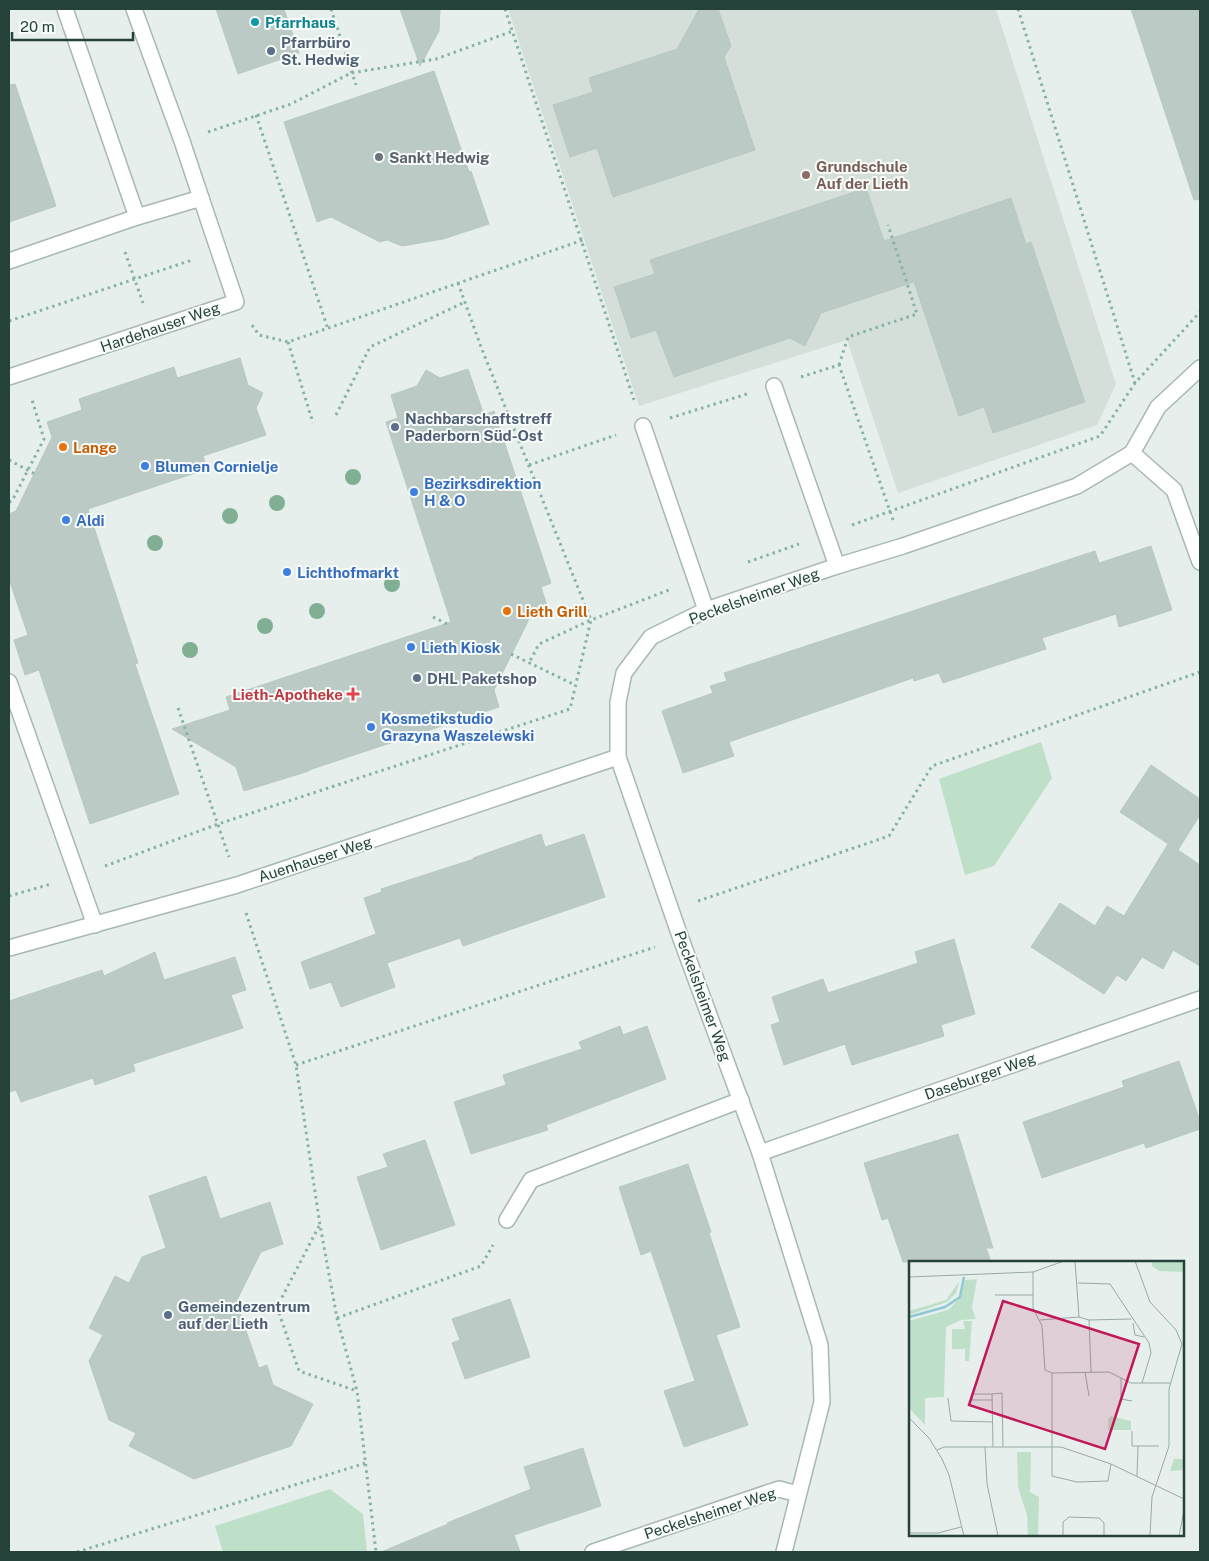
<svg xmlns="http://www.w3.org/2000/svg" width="1209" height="1561" font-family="'Public Sans',sans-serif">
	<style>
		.built { fill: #d4dfda }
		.green { fill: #bfe0c8 }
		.building { fill: #bbcac4; stroke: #b8c9c2 }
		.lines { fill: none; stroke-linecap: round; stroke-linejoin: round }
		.lane-casing { stroke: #a8b8b2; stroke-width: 18 }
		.street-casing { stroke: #a8b8b2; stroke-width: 18 }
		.path { stroke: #86b3a5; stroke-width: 3; stroke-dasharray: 2.5 4; stroke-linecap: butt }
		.lane { stroke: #fff; stroke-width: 15 }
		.street { stroke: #fff; stroke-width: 15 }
		.tree { fill: #80af93 }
		.culture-dot { fill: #0f9aa8; stroke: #f7fbf9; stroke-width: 2 }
		.service-dot { fill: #5c6f8a; stroke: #f7fbf9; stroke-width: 2 }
		.worship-dot { fill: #6b7280; stroke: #f7fbf9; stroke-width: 2 }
		.education-dot { fill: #8d6e63; stroke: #f7fbf9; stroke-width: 2 }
		.food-dot { fill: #e8710a; stroke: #f7fbf9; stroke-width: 2 }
		.shop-dot { fill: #3f7fe0; stroke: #f7fbf9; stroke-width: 2 }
		.health-dot { fill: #e0444e; stroke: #f7fbf9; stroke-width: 2 }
		.labels { text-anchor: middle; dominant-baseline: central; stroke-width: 4; stroke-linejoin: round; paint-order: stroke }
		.culture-label { font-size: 15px; font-weight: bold; fill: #0d838f; stroke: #f7fbf9; text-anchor: start }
		.service-label { font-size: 15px; font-weight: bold; fill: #4e5e75; stroke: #f7fbf9; text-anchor: start }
		.worship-label { font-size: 15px; font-weight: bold; fill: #5b616d; stroke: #f7fbf9; text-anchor: start }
		.education-label { font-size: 15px; font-weight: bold; fill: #785e54; stroke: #f7fbf9; text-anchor: start }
		.street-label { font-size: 15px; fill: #24423a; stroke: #f7fbf9 }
		.food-label { font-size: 15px; font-weight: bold; fill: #c56008; stroke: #f7fbf9; text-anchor: start }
		.shop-label { font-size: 15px; font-weight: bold; fill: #366cbe; stroke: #f7fbf9; text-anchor: start }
		.health-label { font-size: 15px; font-weight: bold; fill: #be3a42; stroke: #f7fbf9; text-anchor: end }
		.inset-river { fill: none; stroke: #8ec9d4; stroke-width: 2.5 }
		.inset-road { fill: none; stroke: #98aaa4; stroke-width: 1 }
		.view { fill: #c2185b; fill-opacity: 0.15; stroke: #c2185b; stroke-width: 2.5 }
		.inset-edge { fill: none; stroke: #24423a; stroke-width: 2.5 }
	</style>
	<rect width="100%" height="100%" fill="#e6efeb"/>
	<path class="built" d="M 508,9 L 996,9 L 1116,384 L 1097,425 L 898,493 L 847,340 L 639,406 Z"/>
	<g class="green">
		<path d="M 1041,742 L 1052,778 L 994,866 L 965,875 L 939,779 Z"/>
		<path d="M 330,1489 L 363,1514 L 367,1552 L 223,1552 L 215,1526 Z"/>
	</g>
	<g class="building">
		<path d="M 216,9 L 284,9 L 299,53 L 238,74 Z"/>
		<path d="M 400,9 L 440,9 L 439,31 L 420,66 Z"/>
		<path d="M 699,9 L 718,9 L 731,46 L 724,57 L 755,150 L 613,197 L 597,148 L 570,157 L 553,105 L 593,92 L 589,78 L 677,49 Z"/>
		<path d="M 1131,9 L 1200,9 L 1200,199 L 1194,200 Z"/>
		<path d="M 434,71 L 469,172 L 471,171 L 489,224 L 443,239 L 402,246 L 387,240 L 380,242 L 331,217 L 317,222 L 284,122 Z"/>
		<path d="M 15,84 L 56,206 L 9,222 L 9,85 Z"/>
		<path d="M 866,188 L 884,241 L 1011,198 L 1026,244 L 1031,242 L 1085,402 L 993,433 L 984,407 L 959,416 L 914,282 L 821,313 L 805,346 L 790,338 L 674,377 L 656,330 L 631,338 L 614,287 L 655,274 L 650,260 Z"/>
		<path d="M 240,358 L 248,385 L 263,393 L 256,408 L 266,435 L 203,456 L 207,469 L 88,509 L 138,663 L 135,664 L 179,794 L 90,824 L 39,670 L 25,675 L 14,640 L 28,635 L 9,579 L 9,514 L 16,511 L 52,437 L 47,422 L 82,410 L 79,399 L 174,367 L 177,378 Z"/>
		<path d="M 468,369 L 484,415 L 494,411 L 551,583 L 541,587 L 548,609 L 531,615 L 494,690 L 499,707 L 309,770 L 309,771 L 244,791 L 236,767 L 172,729 L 230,710 L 226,697 L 451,622 L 386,422 L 398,418 L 391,395 L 417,386 L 426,370 L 440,378 Z"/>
		<path d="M 1151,546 L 1172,610 L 1119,627 L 1116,614 L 1042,638 L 1046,649 L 943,683 L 939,673 L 914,681 L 913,678 L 729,742 L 734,756 L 683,773 L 662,711 L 713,693 L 710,686 L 727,681 L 724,673 L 1095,551 L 1099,563 Z"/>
		<path d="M 1151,765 L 1200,799 L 1200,815 L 1178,850 L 1200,865 L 1200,966 L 1173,950 L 1163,969 L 1142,957 L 1126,981 L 1117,975 L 1104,994 L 1031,947 L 1060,903 L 1095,926 L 1107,906 L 1124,916 L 1168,844 L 1173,847 L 1120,812 Z"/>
		<path d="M 541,834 L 545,847 L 584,834 L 605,897 L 463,946 L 460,938 L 387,963 L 395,987 L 341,1007 L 331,982 L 310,989 L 301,962 L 376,934 L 364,898 L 382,892 L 381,889 L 474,859 L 473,858 Z"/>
		<path d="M 954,939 L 975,1014 L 941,1025 L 944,1036 L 852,1065 L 845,1044 L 784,1065 L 771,1025 L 780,1022 L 772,997 L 823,979 L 828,993 L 918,963 L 915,952 Z"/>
		<path d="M 155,952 L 164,980 L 235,957 L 246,990 L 231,995 L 243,1028 L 133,1064 L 135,1071 L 95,1085 L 93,1078 L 21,1102 L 16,1090 L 9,1092 L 9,1001 L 102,970 L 104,976 Z"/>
		<path d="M 620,1026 L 623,1035 L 647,1026 L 666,1079 L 546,1125 L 548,1130 L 471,1154 L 454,1102 L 506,1085 L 503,1075 L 582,1049 L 579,1042 Z"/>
		<path d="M 1179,1061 L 1200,1121 L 1200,1129 L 1146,1148 L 1144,1143 L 1042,1178 L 1023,1122 L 1124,1087 L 1122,1081 Z"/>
		<path d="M 958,1134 L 993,1248 L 986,1248 L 991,1262 L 903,1262 L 888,1218 L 882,1220 L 864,1163 Z"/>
		<path d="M 425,1140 L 455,1225 L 381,1250 L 357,1177 L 388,1167 L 383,1154 Z"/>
		<path d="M 688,1164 L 711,1232 L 709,1233 L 740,1327 L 716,1335 L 748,1425 L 684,1447 L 664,1391 L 695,1381 L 651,1251 L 641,1255 L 619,1187 Z"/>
		<path d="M 206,1176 L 220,1219 L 270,1202 L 283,1244 L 261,1252 L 236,1302 L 259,1368 L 267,1365 L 273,1385 L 313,1404 L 291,1446 L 194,1479 L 129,1446 L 136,1433 L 109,1420 L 89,1361 L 103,1335 L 89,1328 L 115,1276 L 129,1283 L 142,1257 L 166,1248 L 149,1196 Z"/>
		<path d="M 510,1299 L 530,1357 L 465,1379 L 452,1343 L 460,1340 L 452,1319 Z"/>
		<path d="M 583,1448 L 601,1506 L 514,1535 L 520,1552 L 381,1552 L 448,1524 L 447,1523 L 531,1489 L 524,1467 Z"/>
	</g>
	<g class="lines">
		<defs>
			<g id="lane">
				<path d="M 774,386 L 837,566"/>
				<path d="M 643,426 L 706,610"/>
				<path d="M 9,682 L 95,925"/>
			</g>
			<g id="street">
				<path d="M 65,9 L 137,217"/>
				<path d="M 134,9 L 182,141 L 201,198"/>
				<path d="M 9,261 L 137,217 L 201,198 L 236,302 L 9,377"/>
				<path d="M 1132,453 L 1174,490 L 1200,562"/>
				<path d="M 9,948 L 237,885 L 618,757"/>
				<path d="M 760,1153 L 1200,999"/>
				<path d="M 507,1220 L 531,1180 L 741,1100"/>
				<path d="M 593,1552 L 779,1489 L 798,1494"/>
				<path d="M 784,1552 L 822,1402 L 820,1345 L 760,1153 L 681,939 L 618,757 L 618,702 L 624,673 L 651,637 L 706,610 L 837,566 L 903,546 L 1077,486 L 1132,453 L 1158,407 L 1200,368"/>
			</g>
		</defs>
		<use href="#lane" class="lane-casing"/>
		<use href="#street" class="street-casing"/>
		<g class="path">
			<path d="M 331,9 L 356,85"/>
			<path d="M 505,9 L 634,400"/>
			<path d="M 1018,9 L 1135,383"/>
			<path d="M 256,115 L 328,329"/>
			<path d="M 208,132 L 291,104 L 351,73 L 436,59 L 513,31"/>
			<path d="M 125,252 L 143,303"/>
			<path d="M 458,283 L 481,347 L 591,620 L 539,644 L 529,663"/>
			<path d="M 9,321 L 192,260"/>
			<path d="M 252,325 L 259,335 L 288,342 L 583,240"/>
			<path d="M 288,342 L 313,423"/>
			<path d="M 839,365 L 848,337 L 917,314 L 888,225"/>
			<path d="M 801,377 L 839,365 L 893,520"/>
			<path d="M 336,415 L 370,347 L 465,302"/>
			<path d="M 670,418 L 747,394"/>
			<path d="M 9,460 L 35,474"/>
			<path d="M 529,465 L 616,435"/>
			<path d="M 9,502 L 12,501 L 44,439 L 32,400"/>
			<path d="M 852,525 L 1100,436 L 1135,383 L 1200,312"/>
			<path d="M 748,562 L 799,544"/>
			<path d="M 433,617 L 449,625"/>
			<path d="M 511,654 L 575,685"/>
			<path d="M 178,708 L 229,857"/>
			<path d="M 105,866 L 218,824 L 570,709 L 591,620 L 669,590"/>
			<path d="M 9,896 L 51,884"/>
			<path d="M 698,901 L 889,836 L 932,766 L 1200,672"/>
			<path d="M 246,913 L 296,1065 L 320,1225 L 337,1318 L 357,1391 L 376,1552"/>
			<path d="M 296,1065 L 655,947"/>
			<path d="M 319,1226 L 277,1307 L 299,1371 L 357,1391"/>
			<path d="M 337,1318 L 481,1266 L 493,1245"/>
			<path d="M 77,1552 L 366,1463"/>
		</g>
		<use href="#lane" class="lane"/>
		<use href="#street" class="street"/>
	</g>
	<g class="tree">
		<circle cx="353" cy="477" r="8"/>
		<circle cx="277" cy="503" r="8"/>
		<circle cx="230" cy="516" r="8"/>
		<circle cx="155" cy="543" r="8"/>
		<circle cx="392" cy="584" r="8"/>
		<circle cx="317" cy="611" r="8"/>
		<circle cx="265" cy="626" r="8"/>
		<circle cx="190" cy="650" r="8"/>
	</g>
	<circle class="culture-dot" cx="255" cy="22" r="5"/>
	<g class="service-dot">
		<circle cx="271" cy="51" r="5"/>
		<circle cx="395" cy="427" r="5"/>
		<circle cx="417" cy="678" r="5"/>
		<circle cx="168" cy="1315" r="5"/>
	</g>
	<circle class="worship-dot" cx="379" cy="157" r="5"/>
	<circle class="education-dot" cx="806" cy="175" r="5"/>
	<g class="food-dot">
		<circle cx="63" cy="447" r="5"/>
		<circle cx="507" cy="611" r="5"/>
	</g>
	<g class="shop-dot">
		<circle cx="145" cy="466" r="5"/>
		<circle cx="414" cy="492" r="5"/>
		<circle cx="66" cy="520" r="5"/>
		<circle cx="287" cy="572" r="5"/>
		<circle cx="411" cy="647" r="5"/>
		<circle cx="371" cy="727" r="5"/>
	</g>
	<path class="health-dot" d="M350.5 686.5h5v5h5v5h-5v5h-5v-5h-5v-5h5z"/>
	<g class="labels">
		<g class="culture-label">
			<text x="265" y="22">Pfarrhaus</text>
		</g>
		<g class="service-label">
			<text x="281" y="42">Pfarrbüro<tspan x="281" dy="17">St. Hedwig</tspan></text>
			<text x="405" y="418">Nachbarschaftstreff<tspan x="405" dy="17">Paderborn Süd-Ost</tspan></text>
			<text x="427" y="678">DHL Paketshop</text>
			<text x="178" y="1306">Gemeindezentrum<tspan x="178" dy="17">auf der Lieth</tspan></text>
		</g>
		<g class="worship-label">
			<text x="389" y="157">Sankt Hedwig</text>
		</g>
		<g class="education-label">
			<text x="816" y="166">Grundschule<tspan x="816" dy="17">Auf der Lieth</tspan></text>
		</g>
		<g class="street-label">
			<text transform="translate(160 327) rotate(-19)">Hardehauser Weg</text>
			<text transform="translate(754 596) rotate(-20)">Peckelsheimer Weg</text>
			<text transform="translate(315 859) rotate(-18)">Auenhauser Weg</text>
			<text transform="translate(703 996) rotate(70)">Peckelsheimer Weg</text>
			<text transform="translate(980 1076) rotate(-19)">Daseburger Weg</text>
			<text transform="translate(710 1513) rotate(-18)">Peckelsheimer Weg</text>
		</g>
		<g class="food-label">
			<text x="73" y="447">Lange</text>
			<text x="517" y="611">Lieth Grill</text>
		</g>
		<g class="shop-label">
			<text x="155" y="466">Blumen Cornielje</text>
			<text x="424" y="483">Bezirksdirektion<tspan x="424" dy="17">H &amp; O</tspan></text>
			<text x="76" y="520">Aldi</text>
			<text x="297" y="572">Lichthofmarkt</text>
			<text x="421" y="647">Lieth Kiosk</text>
			<text x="381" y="718">Kosmetikstudio<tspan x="381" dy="17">Grazyna Waszelewski</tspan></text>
		</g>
		<g class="health-label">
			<text x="343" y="694">Lieth-Apotheke</text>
		</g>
	</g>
	<g transform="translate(909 1261)">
		<rect width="275" height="275" fill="#e6efeb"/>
		<path d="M 243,0 L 275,0 L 275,11 L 250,10 L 243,5 ZM 68,18 L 63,47 L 67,58 L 52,59 L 37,66 L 35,136 L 16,137 L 16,164 L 0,147 L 0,60 L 39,49 L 52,36 L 56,19 ZM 50,21 L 47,32 L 38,41 L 0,54 L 0,50 L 37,39 ZM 54,60 L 63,60 L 60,100 L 56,100 L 56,88 L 43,88 L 43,68 L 56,68 ZM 202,155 L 222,160 L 222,169 L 199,169 L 199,158 ZM 108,191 L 122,191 L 121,231 L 130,236 L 129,275 L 119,275 L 118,254 L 109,226 ZM 265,198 L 275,198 L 275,209 L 261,210 Z" fill="#bfe0c8"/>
		<path class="inset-river" d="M 0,56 L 36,46 L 51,36 L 55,16"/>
		<path class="inset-road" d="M 166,0 L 170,56 L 180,59 L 182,111M 226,0 L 241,41 L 267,69 L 273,83 L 260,128 L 260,185 L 243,236 L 241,275M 124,11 L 124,47 L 133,65 L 136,109 L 143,112 L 200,111 L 222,122 L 261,122M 0,16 L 124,11 L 155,0M 169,22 L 201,23 L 240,82 L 242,92 L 233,122M 86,34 L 124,34M 131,59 L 170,56M 180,59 L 222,58M 224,62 L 226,74 L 235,76M 176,111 L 180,135M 143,112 L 143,215 L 168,221 L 199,220 L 202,203M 212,117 L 212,138 L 223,140M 39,137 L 42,160 L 83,161M 83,139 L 63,139 L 63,133 L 83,133M 0,157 L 20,177 L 33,198 L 40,214 L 55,275M 223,170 L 223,185 L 250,185M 76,186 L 78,223 L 89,275M 84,186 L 83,133 L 93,132 L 94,186M 28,189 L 35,186 L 152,186 L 202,203 L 275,238M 228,215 L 229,185M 0,272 L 29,272 L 52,266M 154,275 L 154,261 L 160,256 L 190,257 L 195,262 L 195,275M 270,275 L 275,249"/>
		<path class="view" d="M 94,40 L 230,83 L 196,188 L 60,144 Z"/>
		<rect width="275" height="275" class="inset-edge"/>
	</g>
	<rect width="1209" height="1561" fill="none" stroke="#24423a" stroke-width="20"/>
	<path d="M12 32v8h121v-8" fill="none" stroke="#24423a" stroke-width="2.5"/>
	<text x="20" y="32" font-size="15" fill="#24423a" stroke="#f7fbf9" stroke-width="4" paint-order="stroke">20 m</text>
</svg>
